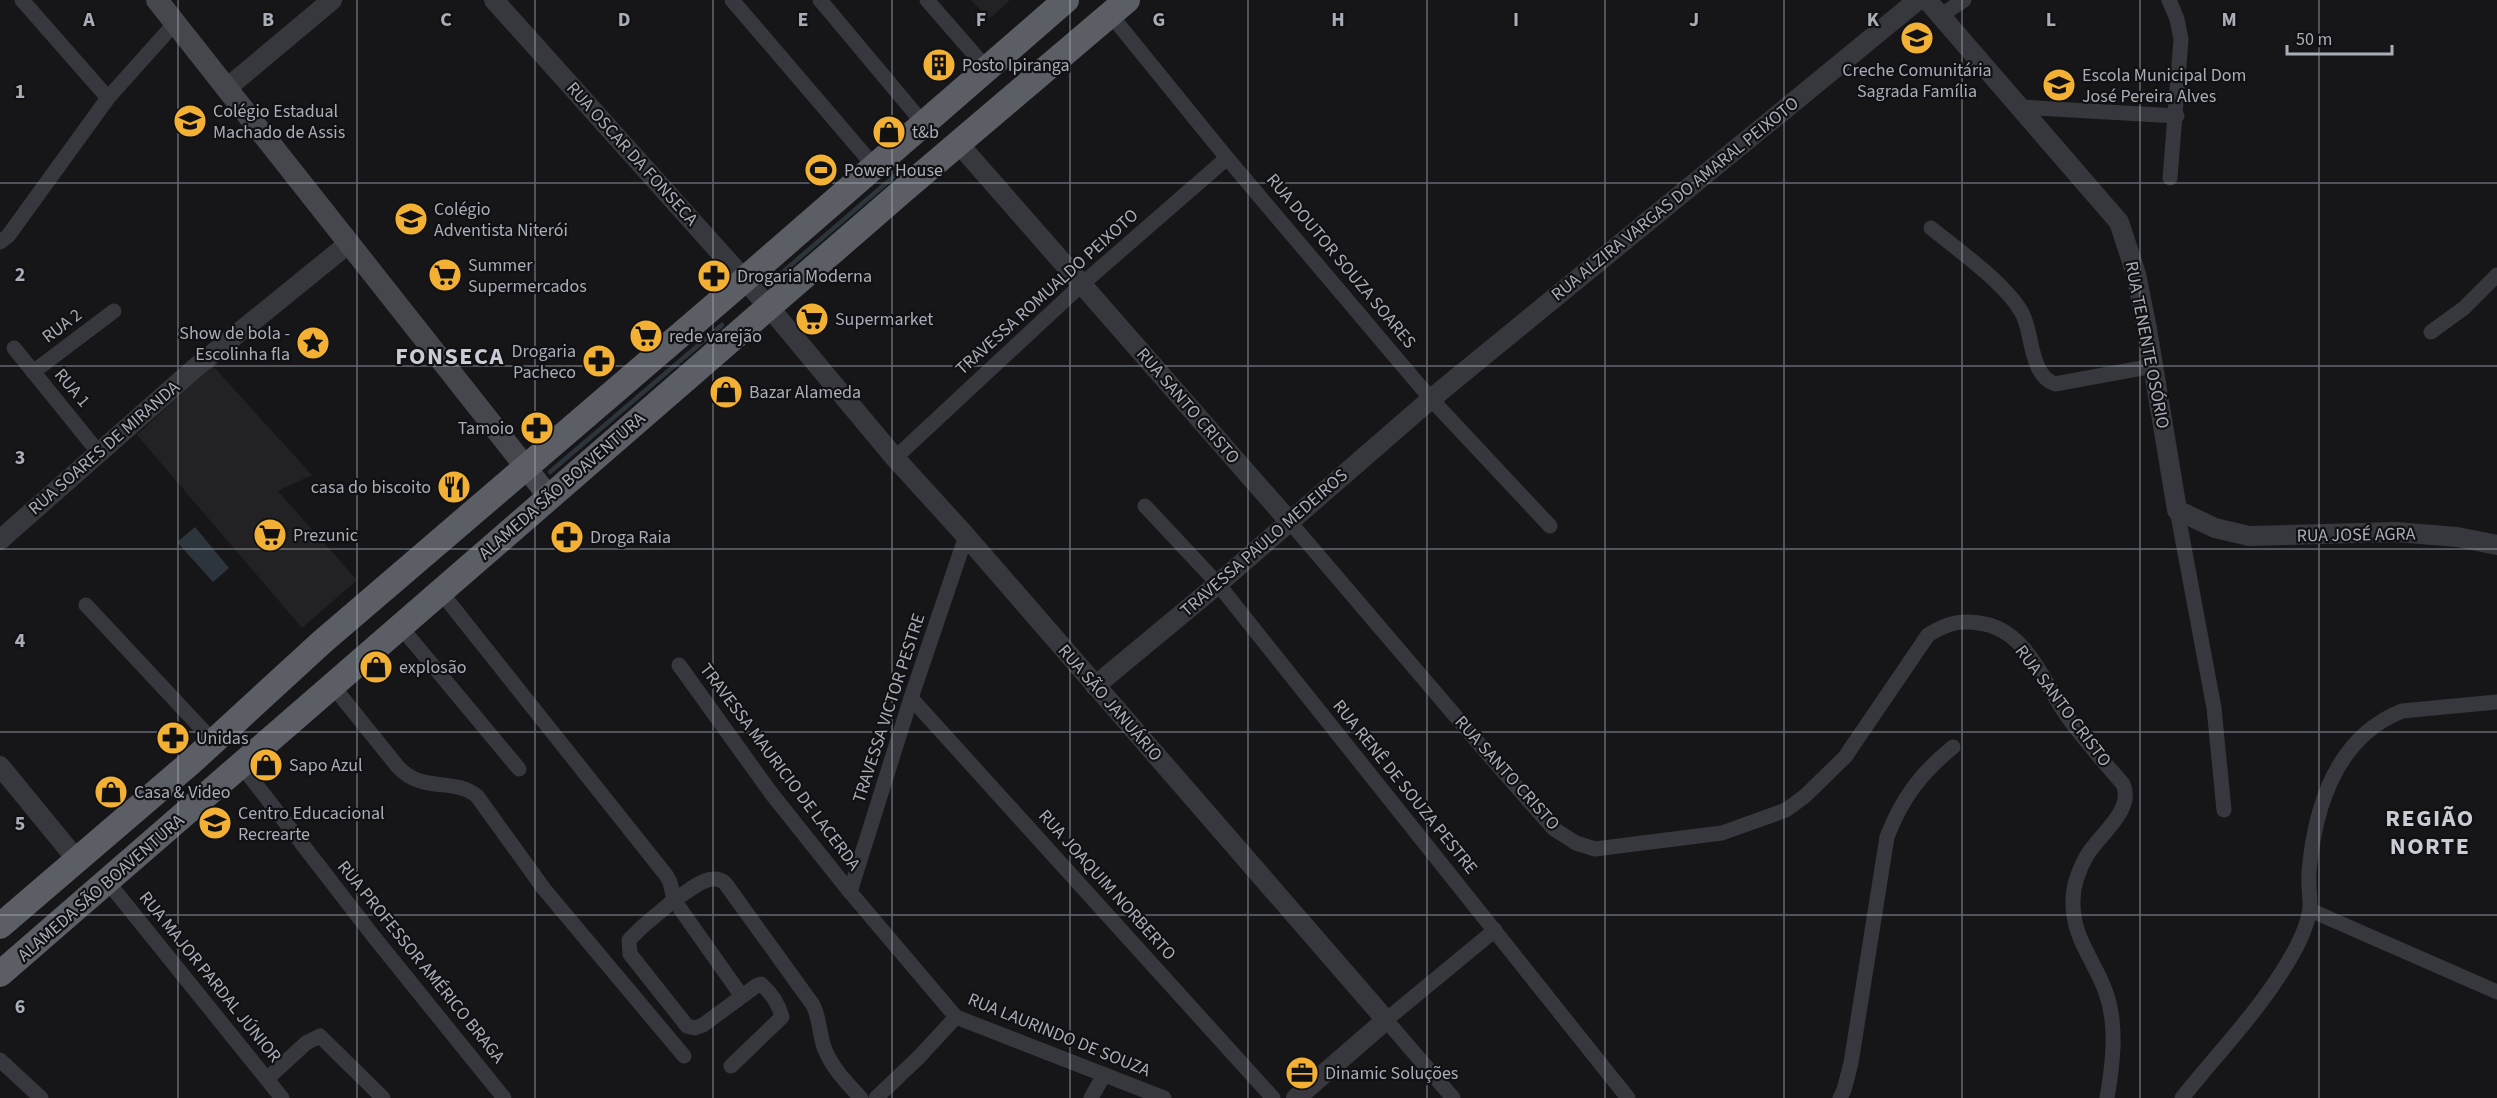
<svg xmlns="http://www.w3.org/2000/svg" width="2497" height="1098" font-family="'Source Sans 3',sans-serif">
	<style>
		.built { fill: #222225 }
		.water { fill: #2c353c }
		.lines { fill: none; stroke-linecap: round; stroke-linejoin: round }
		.stream { stroke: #2c353c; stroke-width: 4.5 }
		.minor { stroke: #37383d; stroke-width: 15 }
		.tertiary { stroke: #37383d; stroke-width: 20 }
		.secondary { stroke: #45474d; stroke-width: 22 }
		.trunk { stroke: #5b5e65; stroke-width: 26 }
		.grid { fill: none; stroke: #a8adb8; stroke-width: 1.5; stroke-opacity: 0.55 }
		.labels { text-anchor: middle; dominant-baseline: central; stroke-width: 4.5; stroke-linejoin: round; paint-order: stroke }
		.poi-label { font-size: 18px; fill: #a8adb8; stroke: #111113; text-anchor: start }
		.street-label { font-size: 18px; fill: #a8adb8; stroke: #111113 }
		.district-label { font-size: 24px; font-weight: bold; letter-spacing: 1.5px; fill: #c9ccd4; stroke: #111113 }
		.grid-label { font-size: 20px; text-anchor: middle; font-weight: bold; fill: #a8adb8; stroke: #111113; stroke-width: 4.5; stroke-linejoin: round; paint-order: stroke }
	</style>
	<rect width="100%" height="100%" fill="#161618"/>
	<g class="built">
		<path d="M 971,0 L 1010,0 L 989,19 Z"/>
		<path d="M 212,365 L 312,475 L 278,491 L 357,580 L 302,628 L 137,435 Z"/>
	</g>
	<path class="water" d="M 195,527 L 229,568 L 213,582 L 177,542 Z"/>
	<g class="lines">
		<g class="stream">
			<path d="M 770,283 L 906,166"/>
			<path d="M 550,472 L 722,325"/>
		</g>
		<g class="minor">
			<path d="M 22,0 L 108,98"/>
			<path d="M 732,0 L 874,166"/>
			<path d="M 820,0 L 923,123"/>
			<path d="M 927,0 L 987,69"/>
			<path d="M 2169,0 L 2177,19 L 2181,39 L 2170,178"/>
			<path d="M 1110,14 L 1227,158 L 1431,399 L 1550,526"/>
			<path d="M 1940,16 L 1964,0"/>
			<path d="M 2019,107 L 2177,116"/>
			<path d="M 1931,228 C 1957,249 2009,286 2023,315 C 2033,336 2030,375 2055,384 L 2153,366"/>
			<path d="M 0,242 L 8,236 L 108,98 L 175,23"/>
			<path d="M 2431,332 L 2464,308 L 2497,275"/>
			<path d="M 14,348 L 99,453"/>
			<path d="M 33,372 L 114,311"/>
			<path d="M 895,458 L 1081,285 L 1227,158"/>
			<path d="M 1145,506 L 1218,584 L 1628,1098"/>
			<path d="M 2177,510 L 2214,708 L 2224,810"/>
			<path d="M 1289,521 L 1493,760 L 1554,829 L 1576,843 L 1595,849 L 1722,833 L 1786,810 L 1805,796 L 1845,757 L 1928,635 C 1946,624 1958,620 1979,623 C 2027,629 2043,682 2067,716 C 2084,740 2104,762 2123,784 C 2135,811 2098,835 2086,857 C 2079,870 2073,886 2073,900 C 2072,937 2093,958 2105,990 C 2118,1024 2113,1063 2107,1098"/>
			<path d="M 440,591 L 666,875 L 670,882 L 674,900 C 688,892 710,870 725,883 L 813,1005 C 820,1019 819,1033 824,1047 C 831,1067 847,1083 861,1098"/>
			<path d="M 86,605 L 214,742"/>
			<path d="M 400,626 L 519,769"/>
			<path d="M 679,665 L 771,793 L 850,892 L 956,1017 L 1164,1098"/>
			<path d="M 332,685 L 398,767 C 423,794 454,777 477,796 L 544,889 L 684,1056"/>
			<path d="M 911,698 L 1273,1098"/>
			<path d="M 241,765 L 374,937 L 504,1098"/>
			<path d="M 107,881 L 282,1098"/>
			<path d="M 850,892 L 911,698 L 966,536"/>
			<path d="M 2310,910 L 2497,992"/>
			<path d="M 0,1060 L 41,1098"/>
			<path d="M 731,1066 L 782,1017 C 779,1005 771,993 761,984 L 756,986 L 703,1025 L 695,1028 L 687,1026 L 630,954 L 629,940 L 642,927 L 674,900 L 741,995"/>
			<path d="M 267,1079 L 306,1043 L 320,1036 L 383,1098"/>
			<path d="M 876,1098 L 919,1057 L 956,1017"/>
			<path d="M 1091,1098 L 1104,1075"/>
			<path d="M 1453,1098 L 1386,1020 L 1495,930"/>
			<path d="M 1840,1098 L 1844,1090 L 1851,1063 L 1887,837 C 1902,798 1921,773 1953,747"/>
			<path d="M 2182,1098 C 2222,1048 2267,1003 2297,946 C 2302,936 2309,919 2310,907 C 2310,895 2308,883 2309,871 C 2315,806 2337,737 2402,711 L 2497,702"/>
		</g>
		<g class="tertiary">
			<path d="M 494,0 L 769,307 L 895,458 L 966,536 L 1386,1020 L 1296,1098"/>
			<path d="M 1927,0 L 2119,222 L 2136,274 L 2147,329 L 2177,510 L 2215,528 L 2249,536 L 2396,532 L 2457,537 L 2497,545"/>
			<path d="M 227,88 L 332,0"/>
			<path d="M 959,144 L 1289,521"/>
			<path d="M 0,540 L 194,369 L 348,244"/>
			<path d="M 1095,686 L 1218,584 L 1431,399 L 1918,0"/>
			<path d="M 0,766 L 77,860"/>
		</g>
		<path class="secondary" d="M 157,0 L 550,498"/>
		<g class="trunk">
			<path d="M 0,926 L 189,764 L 322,642 L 714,306 L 1066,0"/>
			<path d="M 0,974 L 907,187 L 1127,0"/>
		</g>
	</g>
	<path class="grid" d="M 178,0 L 178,1098M 357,0 L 357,1098M 535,0 L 535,1098M 713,0 L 713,1098M 892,0 L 892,1098M 1070,0 L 1070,1098M 1248,0 L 1248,1098M 1427,0 L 1427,1098M 1605,0 L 1605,1098M 1784,0 L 1784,1098M 1962,0 L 1962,1098M 2140,0 L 2140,1098M 2319,0 L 2319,1098M 0,183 L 2497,183M 0,366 L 2497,366M 0,549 L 2497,549M 0,732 L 2497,732M 0,915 L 2497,915"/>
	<defs>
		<symbol id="school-disc" viewBox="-11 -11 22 22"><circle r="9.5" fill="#f2b134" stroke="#111113"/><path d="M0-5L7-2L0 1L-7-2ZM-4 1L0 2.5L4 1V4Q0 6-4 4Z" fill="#111"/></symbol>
		<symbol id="building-disc" viewBox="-11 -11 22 22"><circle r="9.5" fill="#f2b134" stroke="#111113"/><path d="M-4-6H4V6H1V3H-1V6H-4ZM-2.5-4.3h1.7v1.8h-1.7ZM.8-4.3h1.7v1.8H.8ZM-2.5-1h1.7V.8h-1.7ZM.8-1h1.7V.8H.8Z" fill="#111"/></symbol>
		<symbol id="shop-disc" viewBox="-11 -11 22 22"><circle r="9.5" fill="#f2b134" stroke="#111113"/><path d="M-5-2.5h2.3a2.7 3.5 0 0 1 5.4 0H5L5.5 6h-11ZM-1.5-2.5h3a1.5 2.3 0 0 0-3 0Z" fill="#111"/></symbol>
		<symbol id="stadium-disc" viewBox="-11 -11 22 22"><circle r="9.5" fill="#f2b134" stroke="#111113"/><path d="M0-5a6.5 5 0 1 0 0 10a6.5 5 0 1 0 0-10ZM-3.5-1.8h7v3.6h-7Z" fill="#111"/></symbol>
		<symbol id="supermarket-disc" viewBox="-11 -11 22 22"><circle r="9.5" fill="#f2b134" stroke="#111113"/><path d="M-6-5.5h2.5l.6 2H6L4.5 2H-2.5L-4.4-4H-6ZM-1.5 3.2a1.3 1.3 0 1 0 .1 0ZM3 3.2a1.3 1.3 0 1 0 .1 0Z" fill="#111"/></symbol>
		<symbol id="pharmacy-disc" viewBox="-11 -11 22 22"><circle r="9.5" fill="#f2b134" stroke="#111113"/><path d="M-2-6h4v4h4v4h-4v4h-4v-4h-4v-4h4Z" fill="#111"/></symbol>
		<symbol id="sight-disc" viewBox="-11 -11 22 22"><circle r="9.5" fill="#f2b134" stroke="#111113"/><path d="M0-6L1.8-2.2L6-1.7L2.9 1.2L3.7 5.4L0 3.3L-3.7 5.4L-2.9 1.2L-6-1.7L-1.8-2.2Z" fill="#111"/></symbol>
		<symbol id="restaurant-disc" viewBox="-11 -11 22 22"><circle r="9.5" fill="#f2b134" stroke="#111113"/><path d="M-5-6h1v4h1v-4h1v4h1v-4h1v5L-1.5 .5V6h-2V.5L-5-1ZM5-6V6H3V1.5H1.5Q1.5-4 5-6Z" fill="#111"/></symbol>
		<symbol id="office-disc" viewBox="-11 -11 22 22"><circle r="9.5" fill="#f2b134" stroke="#111113"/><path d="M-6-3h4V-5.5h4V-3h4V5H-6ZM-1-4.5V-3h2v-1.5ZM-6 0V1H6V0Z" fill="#111"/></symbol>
	</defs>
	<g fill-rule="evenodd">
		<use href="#school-disc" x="1898" y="19" width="38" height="38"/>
		<use href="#building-disc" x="920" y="46" width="38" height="38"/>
		<use href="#school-disc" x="2040" y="66" width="38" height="38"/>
		<use href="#school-disc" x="171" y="102" width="38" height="38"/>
		<use href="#shop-disc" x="870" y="113" width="38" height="38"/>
		<use href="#stadium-disc" x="802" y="151" width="38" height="38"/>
		<use href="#school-disc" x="392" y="200" width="38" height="38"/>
		<use href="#supermarket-disc" x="426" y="256" width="38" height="38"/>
		<use href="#pharmacy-disc" x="695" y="257" width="38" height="38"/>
		<use href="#supermarket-disc" x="793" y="300" width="38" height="38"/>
		<use href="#supermarket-disc" x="627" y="317" width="38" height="38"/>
		<use href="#sight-disc" x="294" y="324" width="38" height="38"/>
		<use href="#pharmacy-disc" x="580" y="342" width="38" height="38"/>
		<use href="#shop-disc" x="707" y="373" width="38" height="38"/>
		<use href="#pharmacy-disc" x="518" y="409" width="38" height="38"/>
		<use href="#restaurant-disc" x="435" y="468" width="38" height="38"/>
		<use href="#supermarket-disc" x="251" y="516" width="38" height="38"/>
		<use href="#pharmacy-disc" x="548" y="518" width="38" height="38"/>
		<use href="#shop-disc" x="357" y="648" width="38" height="38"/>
		<use href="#pharmacy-disc" x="154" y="719" width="38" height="38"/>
		<use href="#shop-disc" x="247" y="746" width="38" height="38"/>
		<use href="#shop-disc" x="92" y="773" width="38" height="38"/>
		<use href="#school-disc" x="196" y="804" width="38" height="38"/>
		<use href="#office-disc" x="1283" y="1054" width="38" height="38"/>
	</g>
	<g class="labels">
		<g class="poi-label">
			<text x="962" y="65">Posto Ipiranga</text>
			<text x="1917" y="70" text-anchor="middle">Creche Comunitária<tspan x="1917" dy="21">Sagrada Família</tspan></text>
			<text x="2082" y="75">Escola Municipal Dom<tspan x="2082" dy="21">José Pereira Alves</tspan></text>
			<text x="213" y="111">Colégio Estadual<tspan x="213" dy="21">Machado de Assis</tspan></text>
			<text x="912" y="132">t&amp;b</text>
			<text x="844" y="170">Power House</text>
			<text x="434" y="209">Colégio<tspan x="434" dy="21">Adventista Niterói</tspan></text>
			<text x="468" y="265">Summer<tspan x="468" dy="21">Supermercados</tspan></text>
			<text x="737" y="276">Drogaria Moderna</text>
			<text x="835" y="319">Supermarket</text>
			<text x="290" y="333" text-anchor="end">Show de bola -<tspan x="290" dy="21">Escolinha fla</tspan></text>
			<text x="669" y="336">rede varejão</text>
			<text x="576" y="351" text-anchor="end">Drogaria<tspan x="576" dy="21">Pacheco</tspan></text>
			<text x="749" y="392">Bazar Alameda</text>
			<text x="514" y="428" text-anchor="end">Tamoio</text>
			<text x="431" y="487" text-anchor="end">casa do biscoito</text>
			<text x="293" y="535">Prezunic</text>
			<text x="590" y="537">Droga Raia</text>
			<text x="399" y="667">explosão</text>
			<text x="196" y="738">Unidas</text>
			<text x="289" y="765">Sapo Azul</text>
			<text x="134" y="792">Casa &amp; Video</text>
			<text x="238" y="813">Centro Educacional<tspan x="238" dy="21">Recrearte</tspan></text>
			<text x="1325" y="1073">Dinamic Soluções</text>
		</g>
		<g class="street-label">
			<text transform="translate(632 154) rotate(48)">RUA OSCAR DA FONSECA</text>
			<text transform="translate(1675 199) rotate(-39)">RUA ALZIRA VARGAS DO AMARAL PEIXOTO</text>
			<text transform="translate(1341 261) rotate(50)">RUA DOUTOR SOUZA SOARES</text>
			<text transform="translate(1047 292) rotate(-42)">TRAVESSA ROMUALDO PEIXOTO</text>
			<text transform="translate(62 326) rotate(-37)">RUA 2</text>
			<text transform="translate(2147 345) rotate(79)">RUA TENENTE OSÓRIO</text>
			<text transform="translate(72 388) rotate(50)">RUA 1</text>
			<text transform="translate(1188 406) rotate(49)">RUA SANTO CRISTO</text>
			<text transform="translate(104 448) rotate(-41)">RUA SOARES DE MIRANDA</text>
			<text transform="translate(562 486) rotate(-41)">ALAMEDA SÃO BOAVENTURA</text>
			<text transform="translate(2356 535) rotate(-1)">RUA JOSÉ AGRA</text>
			<text transform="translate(1264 543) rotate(-41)">TRAVESSA PAULO MEDEIROS</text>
			<text transform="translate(1110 703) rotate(49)">RUA SÃO JANUÁRIO</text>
			<text transform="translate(2063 706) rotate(53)">RUA SANTO CRISTO</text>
			<text transform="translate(889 708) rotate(-72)">TRAVESSA VICTOR PESTRE</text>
			<text transform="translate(780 767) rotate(53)">TRAVESSA MAURICIO DE LACERDA</text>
			<text transform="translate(1507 773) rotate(48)">RUA SANTO CRISTO</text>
			<text transform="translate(1405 787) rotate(51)">RUA RENÊ DE SOUZA PESTRE</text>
			<text transform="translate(1107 885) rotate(48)">RUA JOAQUIM NORBERTO</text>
			<text transform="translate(101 888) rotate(-41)">ALAMEDA SÃO BOAVENTURA</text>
			<text transform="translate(421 962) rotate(51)">RUA PROFESSOR AMÉRICO BRAGA</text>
			<text transform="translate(210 977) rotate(51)">RUA MAJOR PARDAL JÚNIOR</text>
			<text transform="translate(1059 1035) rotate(22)">RUA LAURINDO DE SOUZA</text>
		</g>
		<g class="district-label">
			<text x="450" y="356">FONSECA</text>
			<text x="2430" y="818">REGIÃO<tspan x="2430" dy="28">NORTE</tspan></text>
		</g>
	</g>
	<g class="grid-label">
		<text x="89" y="26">A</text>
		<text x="268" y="26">B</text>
		<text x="446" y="26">C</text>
		<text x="624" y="26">D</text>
		<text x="803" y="26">E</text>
		<text x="981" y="26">F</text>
		<text x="1159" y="26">G</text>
		<text x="1338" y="26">H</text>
		<text x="1516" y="26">I</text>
		<text x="1694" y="26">J</text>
		<text x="1873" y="26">K</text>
		<text x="2051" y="26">L</text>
		<text x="2229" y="26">M</text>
		<text x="20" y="98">1</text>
		<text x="20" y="281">2</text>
		<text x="20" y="464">3</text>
		<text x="20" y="647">4</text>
		<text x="20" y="830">5</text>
		<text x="20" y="1013">6</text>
	</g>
	<path d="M2287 45v9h105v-9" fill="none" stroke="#a8adb8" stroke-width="3"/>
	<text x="2296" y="45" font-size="18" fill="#a8adb8" stroke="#111113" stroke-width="4.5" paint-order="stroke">50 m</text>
</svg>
